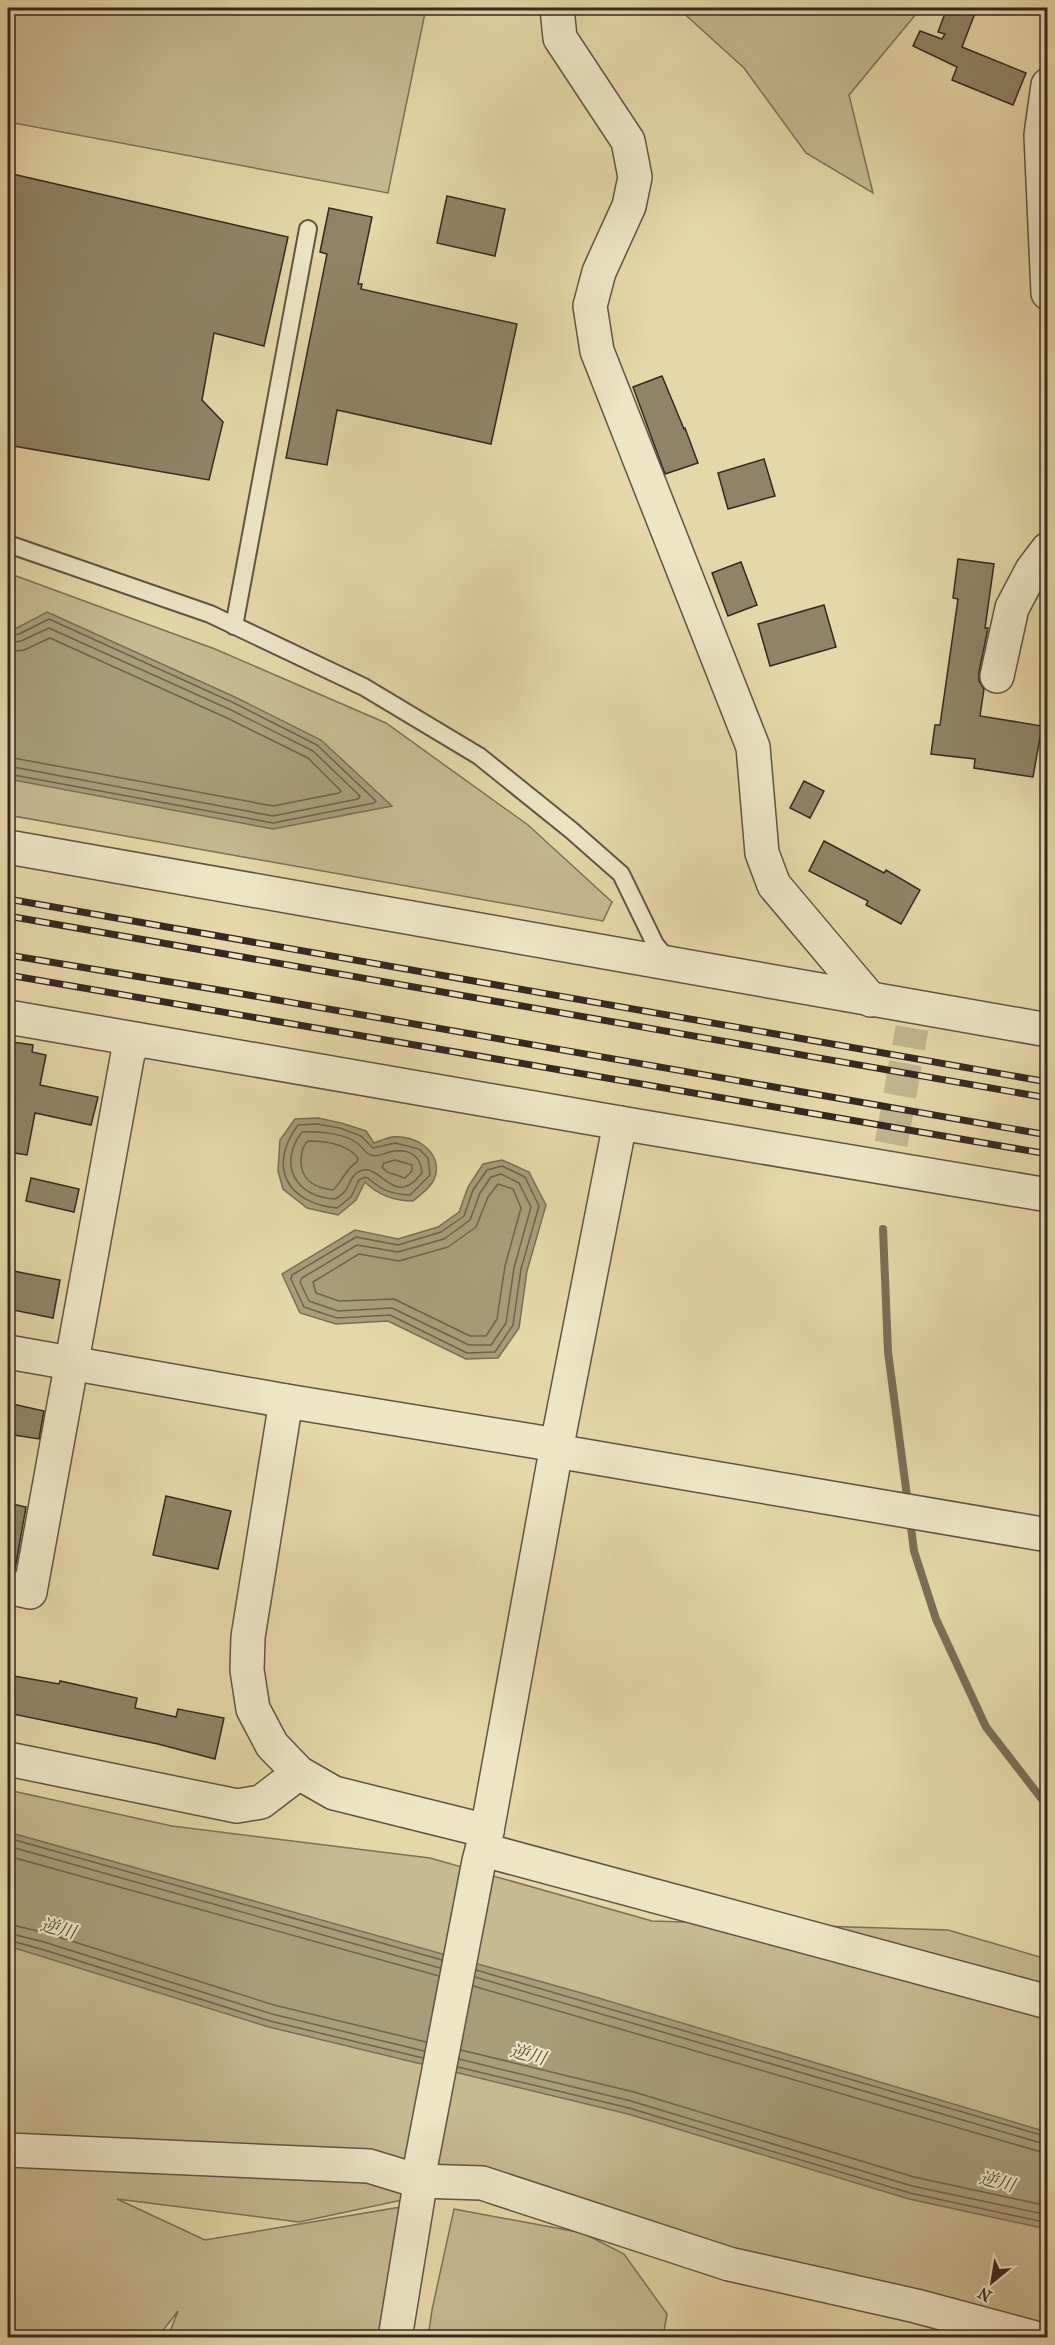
<svg xmlns="http://www.w3.org/2000/svg" width="1055" height="2345" font-family="'IM FELL French Canon','Noto Serif JP',serif">
	<style>
		.green { fill: #c7b992; stroke: #7e705a; stroke-width: 1.5 }
		.water { fill: #a99c7b; stroke: #7b6e57; stroke-width: 1.5 }
		.lines { fill: none; stroke-linecap: round; stroke-linejoin: round }
		.shore { stroke: #6f624e; stroke-width: 1.5 }
		.stream { stroke: #7b6e57; stroke-width: 8 }
		.building { fill: #918368; stroke: #352822; stroke-width: 1.5 }
		.minor-tunnel { stroke: #c2b48e; stroke-width: 33; stroke-dasharray: 33 16; stroke-linecap: butt }
		.service-casing { stroke: #615444; stroke-width: 20 }
		.minor-casing { stroke: #615444; stroke-width: 36 }
		.tertiary-casing { stroke: #615444; stroke-width: 36 }
		.service { stroke: #eee5c7; stroke-width: 16 }
		.minor { stroke: #eee5c7; stroke-width: 33 }
		.tertiary { stroke: #eee5c7; stroke-width: 33 }
		.rail-casing { stroke: #352822; stroke-width: 7 }
		.rail { stroke: #eee5c7; stroke-width: 4.5; stroke-dasharray: 14; stroke-linecap: butt }
		.labels { text-anchor: middle; dominant-baseline: central; stroke-width: 4.5; stroke-linejoin: round; paint-order: stroke }
		.water-label { font-size: 18px; font-style: italic; fill: #584b3d; stroke: #eee5c7 }
	</style>
	<rect width="100%" height="100%" fill="#e5d7a9"/>
	<filter id="stains"><feTurbulence type="fractalNoise" baseFrequency=".00333" numOctaves="4"/><feColorMatrix values="0 0 0 0 .2 0 0 0 0 .09 0 0 0 0 .02 0 0 0 .5 -.17"/></filter>
	<radialGradient id="worn" r=".72"><stop offset=".6" stop-color="#630" stop-opacity="0"/><stop offset="1" stop-color="#630" stop-opacity=".3"/></radialGradient>
	<g class="green">
		<path d="M 8,8 L 426,8 L 388,193 L 8,122 Z"/>
		<path d="M 678,8 L 921,8 L 849,95 L 873,193 L 806,153 L 744,68 Z"/>
		<path d="M 8,573 L 215,649 L 386,723 L 528,825 L 612,902 L 603,921 L 8,815 Z"/>
		<path d="M 8,1790 L 172,1826 L 430,1858 L 652,1921 L 948,1930 L 1047,1959 L 1047,2337 L 482,2183 L 299,2222 L 117,2199 L 205,2240 L 401,2207 L 411,2337 L 168,2337 L 178,2311 L 161,2333 L 138,2333 L 160,2337 L 8,2337 Z"/>
		<path d="M 454,2209 L 583,2233 L 624,2254 L 667,2314 L 663,2337 L 428,2338 L 432,2310 Z"/>
	</g>
	<g class="water">
		<path d="M 47,612 L 237,698 L 321,740 L 392,806 L 273,829 L 8,779 L 8,629 L 17,628 Z"/>
		<path d="M 318,1118 L 341,1123 L 366,1131 L 374,1143 C 380,1141 386,1138 392,1137 C 415,1134 443,1152 435,1177 C 432,1187 420,1195 413,1201 C 395,1201 378,1195 365,1182 L 356,1200 L 338,1215 L 307,1208 L 283,1189 L 278,1171 L 280,1140 L 295,1119 Z"/>
		<path d="M 502,1160 L 529,1172 L 546,1205 L 527,1271 L 519,1328 L 498,1358 L 466,1359 L 388,1321 L 336,1324 L 300,1313 L 282,1274 L 355,1230 L 398,1239 L 438,1227 L 459,1212 L 468,1187 L 483,1164 Z"/>
		<path d="M 8,1832 L 585,1994 L 1047,2132 L 1047,2229 L 909,2199 L 628,2114 L 269,2027 L 8,1946 Z"/>
	</g>
	<g class="lines">
		<g class="shore">
			<path d="M 8,635 L 19,634 L 49,619 L 234,703 L 317,745 L 376,801 L 374,803 L 273,823 L 8,774"/>
			<path d="M 8,643 L 21,641 L 49,628 L 231,710 L 313,751 L 360,796 L 358,799 L 273,816 L 8,766"/>
			<path d="M 8,652 L 24,650 L 50,638 L 227,718 L 308,758 L 341,791 L 339,793 L 273,806 L 8,757"/>
			<path d="M 317,1124 L 340,1128 L 361,1136 L 373,1148 L 395,1143 L 419,1149 L 428,1158 L 430,1175 L 410,1195 C 400,1195 385,1192 377,1185 C 371,1182 371,1179 365,1177 L 359,1180 L 351,1197 L 337,1208 C 287,1203 267,1167 298,1125 Z"/>
			<path d="M 302,1132 C 318,1131 344,1133 357,1143 C 363,1147 364,1153 371,1155 C 379,1158 386,1152 394,1151 C 411,1149 421,1157 422,1173 C 394,1210 381,1162 360,1171 C 352,1174 350,1183 346,1190 C 343,1194 339,1197 335,1199 C 296,1197 277,1165 302,1132 Z"/>
			<path d="M 308,1141 C 325,1141 347,1144 358,1158 L 357,1162 C 345,1169 343,1181 333,1190 C 314,1188 300,1179 301,1159 C 302,1151 302,1147 308,1141 Z"/>
			<path d="M 395,1160 L 412,1165 L 412,1171 L 405,1178 L 387,1172 L 382,1167 L 384,1163 Z"/>
			<path d="M 502,1166 L 525,1177 L 539,1206 L 521,1269 L 513,1325 L 495,1352 L 467,1353 L 390,1315 L 337,1318 L 304,1307 L 291,1279 L 292,1275 L 356,1237 L 398,1245 L 441,1232 L 464,1216 L 473,1190 L 487,1170 Z"/>
			<path d="M 501,1174 L 519,1183 L 531,1207 L 514,1268 L 506,1323 L 491,1345 L 469,1345 L 392,1308 L 338,1311 L 309,1301 L 300,1282 L 302,1278 L 357,1245 L 398,1252 L 444,1239 L 470,1220 L 480,1193 L 491,1177 Z"/>
			<path d="M 498,1184 L 513,1189 L 521,1208 L 505,1266 L 497,1319 L 486,1336 L 470,1336 L 394,1299 L 339,1301 L 316,1293 L 313,1282 L 359,1254 L 399,1261 L 448,1247 L 476,1227 L 488,1197 Z"/>
			<path d="M 8,1838 L 442,1960"/>
			<path d="M 8,1846 L 440,1968"/>
			<path d="M 8,1856 L 439,1976"/>
			<path d="M 8,1924 L 46,1933 L 274,2005 L 426,2042"/>
			<path d="M 8,1933 L 44,1942 L 272,2014 L 424,2051"/>
			<path d="M 8,1940 L 41,1949 L 270,2021 L 423,2058"/>
			<path d="M 476,1970 L 1048,2137"/>
			<path d="M 475,1977 L 1048,2145"/>
			<path d="M 473,1986 L 1048,2154"/>
			<path d="M 461,2050 L 634,2092 L 914,2177 L 1048,2206"/>
			<path d="M 459,2059 L 631,2101 L 912,2186 L 1048,2215"/>
			<path d="M 458,2067 L 629,2108 L 910,2193 L 1048,2223"/>
		</g>
		<g class="stream">
			<path d="M 883,1229 L 888,1352 L 908,1504"/>
			<path d="M 910,1519 L 914,1551 L 936,1619 L 986,1727 L 1048,1807"/>
		</g>
	</g>
	<g class="building">
		<path d="M 947,8 L 977,8 L 962,47 L 1026,73 L 1013,105 L 952,80 L 957,67 L 913,46 L 920,31 L 942,39 L 945,34 L 938,32 Z"/>
		<path d="M 8,173 L 288,237 L 264,346 L 214,333 L 202,400 L 223,422 L 209,480 L 8,445 Z"/>
		<path d="M 447,196 L 505,209 L 495,256 L 437,243 Z"/>
		<path d="M 329,208 L 372,217 L 358,284 L 362,284 L 361,289 L 517,324 L 491,444 L 337,410 L 327,465 L 286,458 L 327,254 L 320,252 Z"/>
		<path d="M 662,376 L 684,429 L 685,428 L 698,463 L 665,474 L 633,387 Z"/>
		<path d="M 764,459 L 775,496 L 728,509 L 718,473 Z"/>
		<path d="M 958,559 L 994,564 L 985,628 L 988,628 L 979,672 L 979,681 L 984,689 L 980,716 L 1042,726 L 1033,777 L 974,768 L 975,759 L 931,754 L 935,725 L 940,725 L 958,599 L 953,598 Z"/>
		<path d="M 741,562 L 757,605 L 728,616 L 712,573 Z"/>
		<path d="M 824,605 L 836,647 L 770,666 L 758,624 Z"/>
		<path d="M 804,781 L 824,791 L 810,818 L 790,808 Z"/>
		<path d="M 824,841 L 884,873 L 886,870 L 920,890 L 901,924 L 866,905 L 868,901 L 809,871 Z"/>
		<path d="M 12,1042 L 33,1045 L 32,1052 L 46,1055 L 40,1085 L 98,1097 L 91,1125 L 35,1113 L 27,1155 L 8,1152 L 8,1066 Z"/>
		<path d="M 31,1178 L 79,1189 L 74,1212 L 26,1201 Z"/>
		<path d="M 8,1270 L 60,1280 L 53,1318 L 8,1309 Z"/>
		<path d="M 8,1403 L 44,1411 L 39,1439 L 8,1434 Z"/>
		<path d="M 166,1496 L 231,1511 L 218,1569 L 153,1555 Z"/>
		<path d="M 8,1503 L 26,1507 L 15,1569 L 8,1569 Z"/>
		<path d="M 8,1675 L 59,1684 L 60,1681 L 137,1698 L 135,1708 L 176,1717 L 178,1709 L 224,1718 L 215,1759 L 158,1744 L 8,1713 Z"/>
	</g>
	<g class="lines">
		<path class="minor-tunnel" d="M 891,1144 L 912,1028"/>
		<defs>
			<g id="service">
				<path d="M 8,544 L 210,614 L 364,687 L 479,756 L 571,830 L 621,874 L 655,944 L 669,961"/>
				<path d="M 234,626 L 308,229"/>
			</g>
			<g id="minor">
				<path d="M 557,8 L 560,38 L 628,141 L 635,177 L 629,206 L 599,272 L 590,306 L 597,351 L 753,747 L 762,853 L 774,885 L 871,1000"/>
				<path d="M 1048,85 L 1041,135 L 1048,293"/>
				<path d="M 997,676 L 1012,608 L 1032,570 L 1048,549"/>
				<path d="M 620,1123 L 1048,1195"/>
				<path d="M 286,1401 L 248,1637 L 247,1670 L 253,1709 L 272,1745 L 299,1773 L 334,1793 L 487,1831"/>
				<path d="M 556,1451 L 1048,1535"/>
				<path d="M 8,1587 L 30,1592 L 128,1053 L 137,1040"/>
				<path d="M 8,1759 L 237,1806 L 261,1802 L 299,1773"/>
				<path d="M 484,1850 L 1048,2002"/>
				<path d="M 8,2150 L 369,2166 L 418,2181 L 482,2183 L 729,2264 L 916,2306 L 1035,2338"/>
			</g>
			<g id="tertiary">
				<path d="M 8,847 L 1048,1030"/>
				<path d="M 8,1017 L 620,1123 L 557,1445 L 487,1831 L 479,1861 L 420,2169 L 418,2197 L 395,2338"/>
				<path d="M 8,1352 L 286,1401 L 557,1445"/>
			</g>
		</defs>
		<use href="#service" class="service-casing"/>
		<use href="#minor" class="minor-casing"/>
		<use href="#tertiary" class="tertiary-casing"/>
		<use href="#service" class="service"/>
		<use href="#minor" class="minor"/>
		<use href="#tertiary" class="tertiary"/>
		<defs>
			<g id="rail">
				<path d="M 8,899 L 1048,1082"/>
				<path d="M 8,916 L 1048,1098"/>
				<path d="M 8,955 L 237,993 L 1048,1135"/>
				<path d="M 8,975 L 1048,1154"/>
			</g>
		</defs>
		<use href="#rail" class="rail-casing"/>
		<use href="#rail" class="rail"/>
	</g>
	<g class="labels">
		<g class="water-label">
			<text transform="translate(58 1929) rotate(15)">逆川</text>
			<text transform="translate(528 2055) rotate(15)">逆川</text>
			<text transform="translate(997 2182) rotate(15)">逆川</text>
		</g>
	</g>
	<rect width="1055" height="2345" fill="none" stroke="#e5d7a9" stroke-width="30"/>
	<rect x="9" y="9" width="1037" height="2327" fill="none" stroke="#352822" stroke-width="3"/>
	<rect x="15" y="15" width="1025" height="2315" fill="none" stroke="#352822" stroke-width="1.5"/>
	<g transform="translate(992 2282) rotate(210)" stroke="#eee5c7" stroke-width="4.5" paint-order="stroke">
	<path d="M0-4.5L10 22L0 15L-10 22Z" fill="#352822"/>
	<text y="-9" font-size="16" font-weight="bold" text-anchor="middle" fill="#352822">N</text>
	</g>
	<rect width="100%" height="100%" filter="url(#stains)"/>
	<rect width="100%" height="100%" fill="url(#worn)"/>
</svg>
